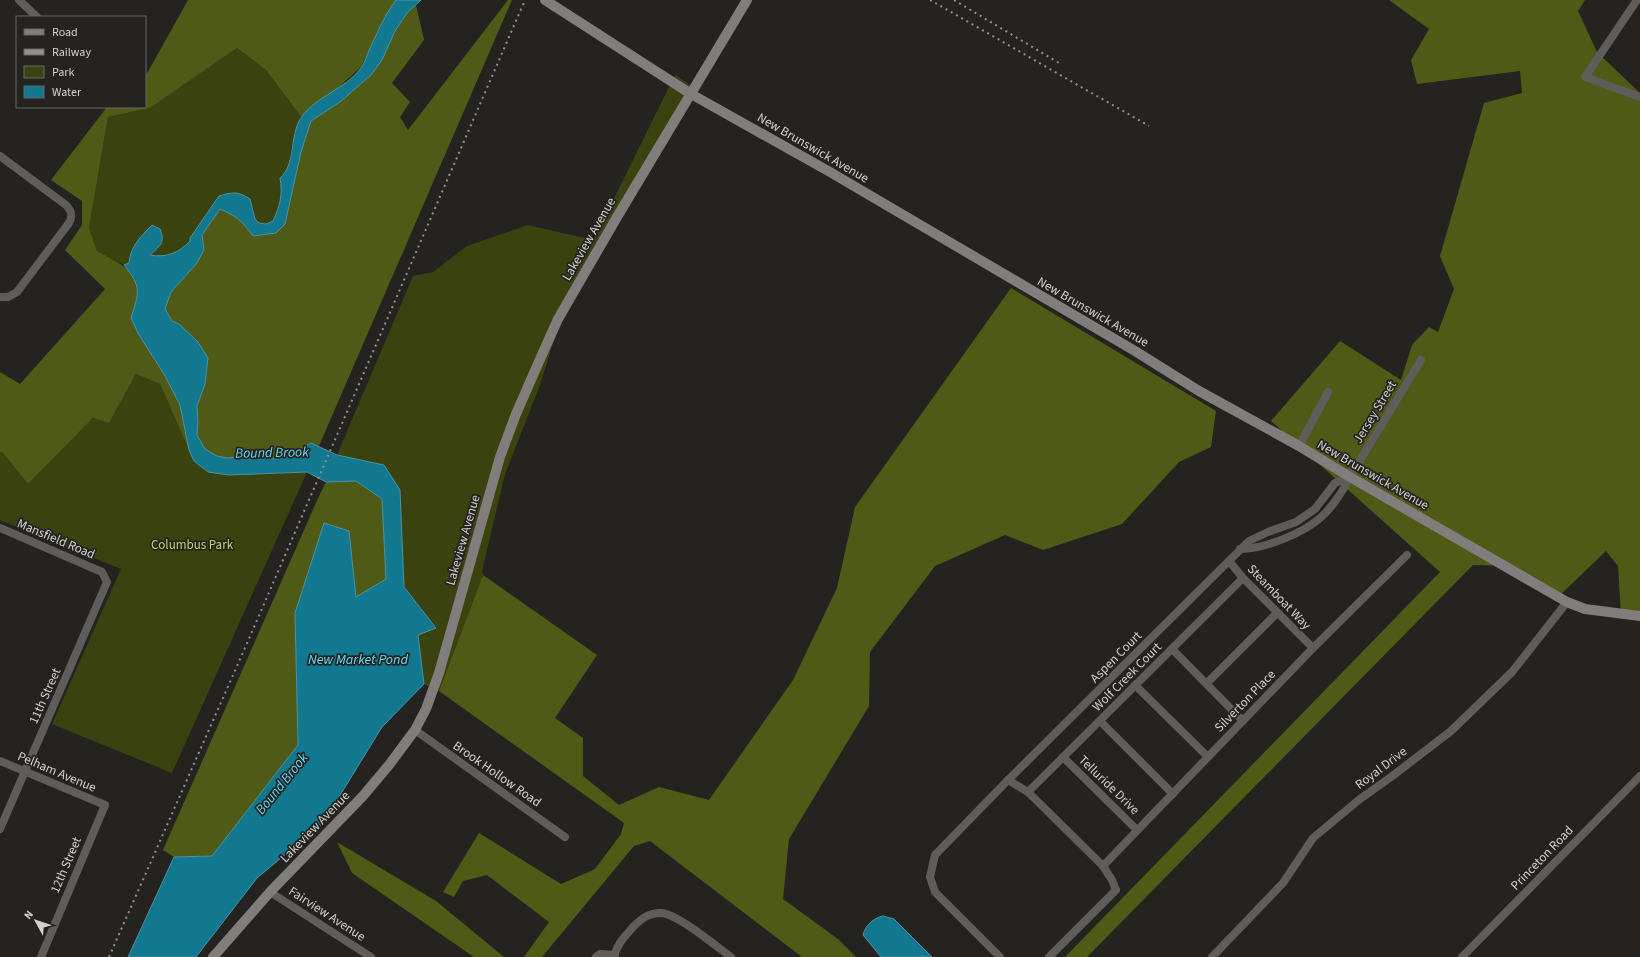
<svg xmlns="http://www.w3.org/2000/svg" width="1640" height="957" font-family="'Source Sans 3',sans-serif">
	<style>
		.green { fill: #3a430f }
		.forest { fill: #4e5a16 }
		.water { fill: #127890; stroke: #4c93a3 }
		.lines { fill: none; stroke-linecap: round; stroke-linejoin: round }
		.street { stroke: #5e5d5c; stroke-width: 8 }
		.secondary { stroke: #807d7c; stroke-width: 10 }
		.rail { stroke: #93918f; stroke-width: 2; stroke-dasharray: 2 4; stroke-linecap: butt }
		.labels { text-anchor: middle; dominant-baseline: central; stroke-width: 3.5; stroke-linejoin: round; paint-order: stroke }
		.street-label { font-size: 13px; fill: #d3d1d0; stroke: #252320 }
		.park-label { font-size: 13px; fill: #bfd763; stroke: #252320 }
		.water-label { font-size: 14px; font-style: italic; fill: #61d9f9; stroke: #252320 }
	</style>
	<rect width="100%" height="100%" fill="#252320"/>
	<g class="green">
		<path d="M 237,48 L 266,70 L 302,118 C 299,127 294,136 292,146 C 288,159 293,167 280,178 C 283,196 281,205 273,221 L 266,224 L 259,224 L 255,219 L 253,207 L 234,193 L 219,197 C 205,217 189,256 161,257 C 151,257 140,255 130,254 L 129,263 L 124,265 L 97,251 L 89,228 L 108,117 L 150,108 Z"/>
		<path d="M 675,75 L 698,90 L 558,327 L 540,385 L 505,474 L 482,571 L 483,575 L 439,691 L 424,684 L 418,635 L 436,627 L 404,587 L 400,490 L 337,455 L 413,276 L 433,272 L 467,246 L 528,225 L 580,237 L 594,239 Z"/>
		<path d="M 136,374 L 160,384 L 194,461 L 229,475 L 307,472 L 172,773 L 52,724 L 121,569 L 0,520 L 0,452 L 3,453 L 28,484 L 93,418 L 109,423 Z"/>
	</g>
	<g class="forest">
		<path d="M 188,0 L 396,0 L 382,24 L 361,67 L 336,90 L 311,106 L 302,118 L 266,70 L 237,48 L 150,108 L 108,117 L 89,228 L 97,251 C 116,261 141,271 137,297 C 136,304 133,311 131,318 C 145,348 168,373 180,405 C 185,419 186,436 189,450 L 160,384 L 136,374 L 109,423 L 93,418 L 28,484 L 3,453 L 0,452 L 0,372 L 20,384 L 105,289 L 65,250 L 82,225 L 82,201 L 51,180 L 107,107 L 145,107 L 145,77 Z"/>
		<path d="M 508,0 L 512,0 L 319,446 L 311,443 L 289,455 L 277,459 L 245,456 L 227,458 L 217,456 L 205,449 L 197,435 L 198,422 L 197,406 L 205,384 L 208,358 L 179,324 L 172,321 L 165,309 L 171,292 L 197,263 L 202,235 L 220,209 L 235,215 L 245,225 L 253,236 L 276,233 L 285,224 L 301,152 L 311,121 L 340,102 L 371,75 L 395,31 L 407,13 L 416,5 L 424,40 L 392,83 L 410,102 L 400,117 L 408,130 Z"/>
		<path d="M 1389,0 L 1585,0 L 1578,11 L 1597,52 L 1640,93 L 1640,618 L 1621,616 L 1618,566 L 1606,551 L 1558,597 L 1508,566 L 1473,565 L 1087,957 L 1065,957 L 1440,572 L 1271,421 L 1340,341 L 1401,380 L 1412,345 L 1429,327 L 1438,332 L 1454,289 L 1440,256 L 1484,103 L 1522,93 L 1520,71 L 1417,84 L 1411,60 L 1429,29 Z"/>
		<path d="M 1011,288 L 1216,411 L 1211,447 L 1179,462 L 1122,524 L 1043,550 L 1005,535 L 935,566 L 870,652 L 869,706 L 789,839 L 783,899 L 838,939 L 856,957 L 802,957 L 650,841 L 634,846 L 542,957 L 524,957 L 549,922 L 487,875 L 463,881 L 454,897 L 443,892 L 479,833 L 561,884 L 595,869 L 621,834 L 624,823 L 439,691 L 483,575 L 597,655 L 555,718 L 583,738 L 583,776 L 619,805 L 659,787 L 709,800 L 793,680 L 837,588 L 855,507 Z"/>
		<path d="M 356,481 L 382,499 L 386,579 L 356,597 L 349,531 L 295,613 L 298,745 L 212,856 L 174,857 L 163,850 L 319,496 L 326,482 Z"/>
		<path d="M 337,842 L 436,901 L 504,957 L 474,957 L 352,873 Z"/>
	</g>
	<g class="water">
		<path d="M 396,0 L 421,0 L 407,13 L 395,31 L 382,60 L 371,75 L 340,102 L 311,121 L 301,152 L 285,224 L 276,233 L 253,236 C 241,220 238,217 220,209 L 202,235 L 204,250 L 197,263 L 171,292 L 165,309 L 172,321 L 179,324 L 198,342 L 208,358 L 205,384 L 197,406 L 198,422 L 197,435 L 205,449 L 217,456 L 227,458 L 245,456 L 277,459 L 289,455 L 311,443 L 337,455 L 384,465 L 400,490 L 404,587 L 436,628 L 418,635 L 424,684 L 382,727 L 323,823 L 257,878 L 196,957 L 128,957 L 174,857 L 212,856 L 298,745 L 295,613 L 324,523 L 349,531 L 356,597 L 386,579 L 382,499 L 356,481 L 326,482 L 307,472 L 229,475 L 208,472 L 194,461 L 189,450 L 180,405 L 164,374 L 139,335 L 131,318 C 139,292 142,287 124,265 L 129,263 C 130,247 141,236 152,225 L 160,229 C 166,243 159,247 150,255 C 166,258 179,253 190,241 L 190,238 L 219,196 C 232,192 238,191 250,199 L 255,219 L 259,223 L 266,224 L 273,221 C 280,206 283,194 280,178 C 295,165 290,140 299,121 C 312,97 344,91 361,68 C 365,62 367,55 370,48 C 378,32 385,14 396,0 Z"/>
		<path d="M 883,916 L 894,919 L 932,957 L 881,957 L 863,935 C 865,926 873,918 883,916 Z"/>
	</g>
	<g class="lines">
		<g class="street">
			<path d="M 19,0 L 37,17"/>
			<path d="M 1637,0 L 1585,77 L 1640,97"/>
			<path d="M 0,156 L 66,205 C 72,211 73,216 69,223 L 17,292 L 8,297 L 0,297"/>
			<path d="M 1299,446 L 1328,392"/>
			<path d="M 0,528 L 102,572 L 107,582 L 0,829"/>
			<path d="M 1240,549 C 1264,549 1301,534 1319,519 C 1336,505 1348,481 1359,462 C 1380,428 1400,394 1421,360"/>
			<path d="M 1229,561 L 1243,578 L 1313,648"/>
			<path d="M 1172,649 L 1243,721"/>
			<path d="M 1207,683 L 1277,613"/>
			<path d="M 1135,685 L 1208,757"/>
			<path d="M 1100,721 L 1173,794"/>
			<path d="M 415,730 L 565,837"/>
			<path d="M 1063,757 L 1137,830"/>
			<path d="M 0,761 L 105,805 L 41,957"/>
			<path d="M 1008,780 L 1028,792 L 1103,866 L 1112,880 L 1116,890 L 1049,957"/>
			<path d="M 1028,792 L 1243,578"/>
			<path d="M 1103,866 L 1313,648 L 1407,555"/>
			<path d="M 270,892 L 371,957"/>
			<path d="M 596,957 L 600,954 L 615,955"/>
			<path d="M 614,957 C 617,944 625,936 634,926 C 642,918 649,913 661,913 C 678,914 716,946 731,957"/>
			<path d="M 1000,957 L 935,892 L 930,877 L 935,855 L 1008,780 L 1249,541 L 1268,532 L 1296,522 L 1315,509 L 1335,483 L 1350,477"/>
			<path d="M 1212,957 L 1283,883 L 1313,838 L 1360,799 L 1391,777 L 1451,731 L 1512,672 L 1567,602"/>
			<path d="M 1462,957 L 1640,776"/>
		</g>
		<g class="secondary">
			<path d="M 545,0 L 691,94 L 830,172 L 1135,351 L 1199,391 L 1299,446 L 1350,477 L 1567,602 L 1585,609 L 1640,616"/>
			<path d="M 213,957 L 270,892 L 363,796 L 389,765 L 415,730 L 426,709 L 439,673 L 500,457 L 516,414 L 537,366 L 558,319 L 617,217 L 747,0"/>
		</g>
		<g class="rail">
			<path d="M 930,0 L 1149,126"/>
			<path d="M 954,0 L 1059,63"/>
			<path d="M 109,957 L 248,641 L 525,0"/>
		</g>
	</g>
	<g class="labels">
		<g class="street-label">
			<text transform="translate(813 148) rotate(30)">New Brunswick Avenue</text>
			<text transform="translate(589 239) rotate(-60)">Lakeview Avenue</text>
			<text transform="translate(1093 312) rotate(30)">New Brunswick Avenue</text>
			<text transform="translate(1375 412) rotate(-59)">Jersey Street</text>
			<text transform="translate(1373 475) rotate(30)">New Brunswick Avenue</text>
			<text transform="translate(56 539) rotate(23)">Mansfield Road</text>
			<text transform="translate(463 540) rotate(-74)">Lakeview Avenue</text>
			<text transform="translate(1279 597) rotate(46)">Steamboat Way</text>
			<text transform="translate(1116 657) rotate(-45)">Aspen Court</text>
			<text transform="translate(1127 677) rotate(-45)">Wolf Creek Court</text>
			<text transform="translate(45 696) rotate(-66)">11th Street</text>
			<text transform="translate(1245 701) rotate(-46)">Silverton Place</text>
			<text transform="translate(1381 768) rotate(-37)">Royal Drive</text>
			<text transform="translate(57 772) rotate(23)">Pelham Avenue</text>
			<text transform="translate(497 774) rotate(35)">Brook Hollow Road</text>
			<text transform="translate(1109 785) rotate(44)">Telluride Drive</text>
			<text transform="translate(315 827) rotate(-46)">Lakeview Avenue</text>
			<text transform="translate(1542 858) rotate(-46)">Princeton Road</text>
			<text transform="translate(66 865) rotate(-67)">12th Street</text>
			<text transform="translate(327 914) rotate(33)">Fairview Avenue</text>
		</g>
		<g class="park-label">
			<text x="192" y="545">Columbus Park</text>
		</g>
		<g class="water-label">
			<text transform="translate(272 453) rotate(-1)">Bound Brook</text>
			<text x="358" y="660">New Market Pond</text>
			<text transform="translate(282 784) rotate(-51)">Bound Brook</text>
		</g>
	</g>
	<rect x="16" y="16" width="130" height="92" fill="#252320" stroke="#6b6966"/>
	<rect x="24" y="29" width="20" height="6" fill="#807d7c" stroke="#6b6966"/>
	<text x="52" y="36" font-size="12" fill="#d3d1d0">Road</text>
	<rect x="24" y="49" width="20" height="6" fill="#93918f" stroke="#6b6966"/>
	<text x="52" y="56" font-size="12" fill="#d3d1d0">Railway</text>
	<rect x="24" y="66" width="20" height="12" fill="#3a430f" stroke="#6b6966"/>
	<text x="52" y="76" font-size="12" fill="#d3d1d0">Park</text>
	<rect x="24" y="86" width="20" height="12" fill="#127890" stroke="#6b6966"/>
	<text x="52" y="96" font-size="12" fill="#d3d1d0">Water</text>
	<g transform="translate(36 921) rotate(310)" stroke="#252320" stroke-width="3" paint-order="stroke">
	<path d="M0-3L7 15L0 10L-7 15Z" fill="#d3d1d0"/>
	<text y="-6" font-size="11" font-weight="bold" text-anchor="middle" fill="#d3d1d0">N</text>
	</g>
</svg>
